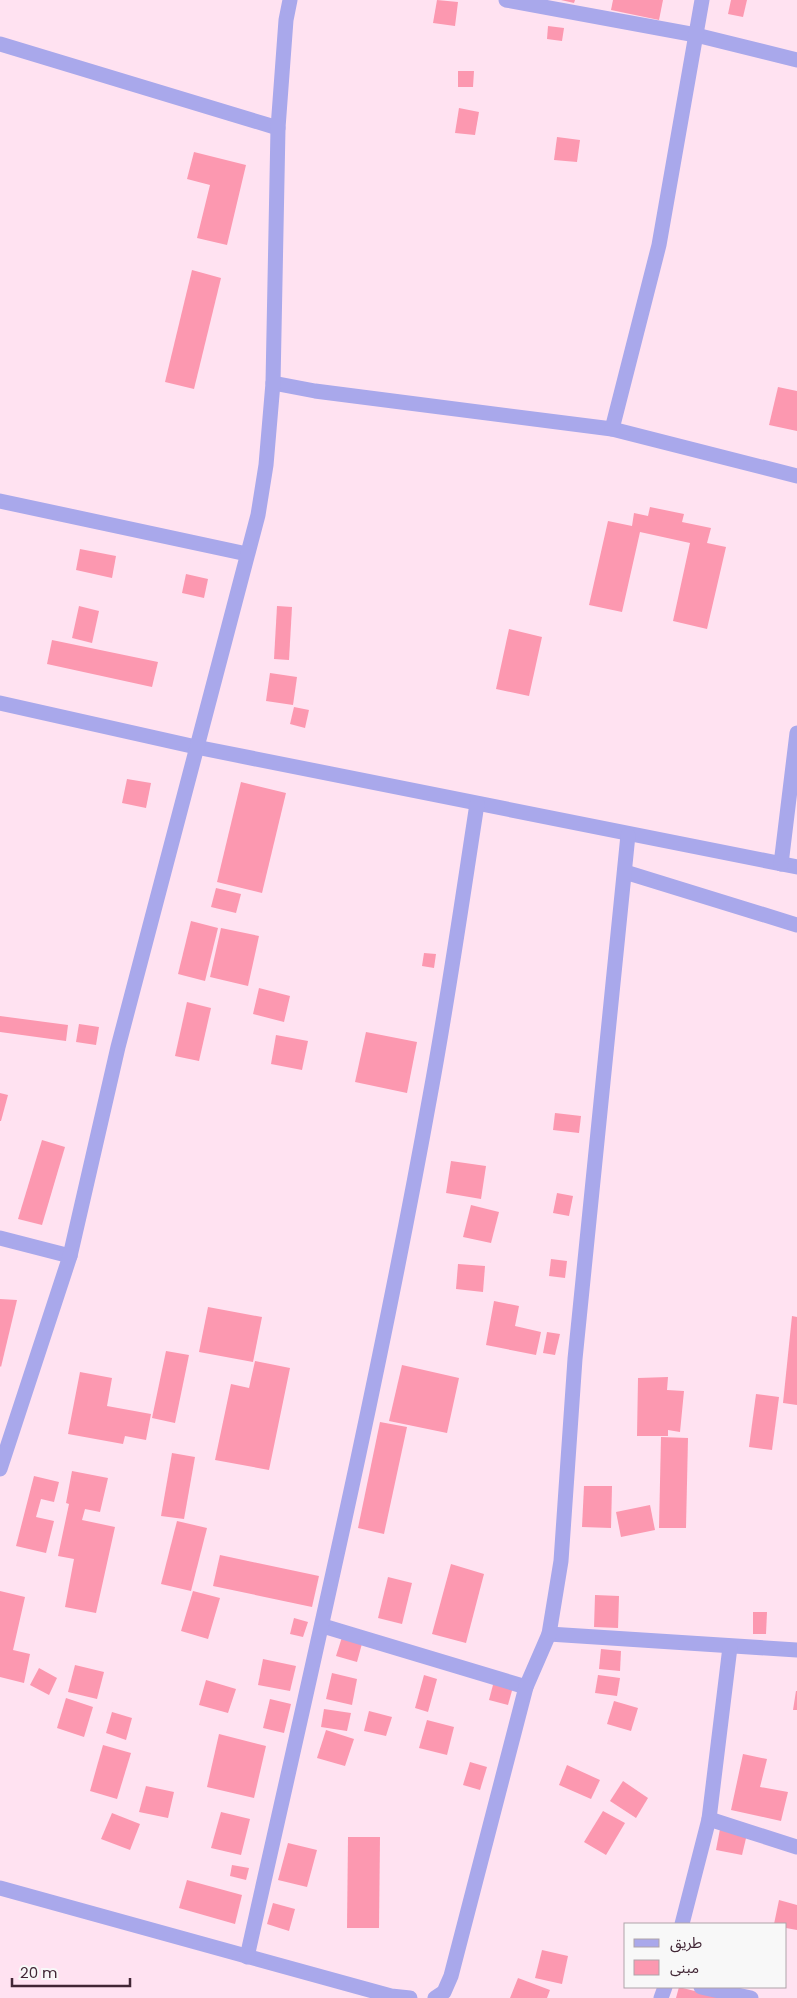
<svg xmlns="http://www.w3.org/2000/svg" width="797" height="1998" font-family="Poppins,'Noto Sans Arabic',sans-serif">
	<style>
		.building { fill: #fc98b0 }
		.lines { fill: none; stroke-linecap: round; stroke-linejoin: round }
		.lane { stroke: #a9a8eb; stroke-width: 15 }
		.street { stroke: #a9a8eb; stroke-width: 15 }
	</style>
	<rect width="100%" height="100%" fill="#ffe2f1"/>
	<g class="building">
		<path d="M 437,0 L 458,2 L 455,26 L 433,23 Z"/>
		<path d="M 561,0 L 575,0 L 574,3 Z"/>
		<path d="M 613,0 L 663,0 L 659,20 L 611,10 Z"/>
		<path d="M 731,0 L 747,0 L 743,17 L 728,14 Z"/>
		<path d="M 548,26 L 564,28 L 562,41 L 547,39 Z"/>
		<path d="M 458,71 L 474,71 L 473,87 L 458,87 Z"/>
		<path d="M 459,108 L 479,112 L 475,135 L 455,133 Z"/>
		<path d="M 557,137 L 580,140 L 577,162 L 554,160 Z"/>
		<path d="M 194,152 L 246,165 L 227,245 L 197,238 L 210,185 L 187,179 Z"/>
		<path d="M 192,270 L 221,278 L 194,389 L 165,382 Z"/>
		<path d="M 778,387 L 797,391 L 797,431 L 769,425 Z"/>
		<path d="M 650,507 L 684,514 L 682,522 L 711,528 L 707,543 L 726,547 L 707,629 L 673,621 L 690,543 L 640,532 L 622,612 L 589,605 L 608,521 L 632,526 L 634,513 L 648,516 Z"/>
		<path d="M 80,549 L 116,556 L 112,578 L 76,570 Z"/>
		<path d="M 186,574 L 208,579 L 204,598 L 182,593 Z"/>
		<path d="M 79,606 L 99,611 L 92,643 L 72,638 Z"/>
		<path d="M 277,606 L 292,607 L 289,660 L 274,659 Z"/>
		<path d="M 509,629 L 542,637 L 529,696 L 496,689 Z"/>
		<path d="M 52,640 L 158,662 L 152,687 L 47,664 Z"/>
		<path d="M 270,673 L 297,677 L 293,705 L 266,701 Z"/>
		<path d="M 294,707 L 309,710 L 305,728 L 290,724 Z"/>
		<path d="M 127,779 L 151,783 L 146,808 L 122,803 Z"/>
		<path d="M 241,782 L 286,793 L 262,893 L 217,882 Z"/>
		<path d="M 216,888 L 241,894 L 236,913 L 211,907 Z"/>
		<path d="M 191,921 L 218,928 L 205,981 L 178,974 Z"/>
		<path d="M 221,928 L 259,936 L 248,986 L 210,977 Z"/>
		<path d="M 424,953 L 436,954 L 434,968 L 422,966 Z"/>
		<path d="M 259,988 L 290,996 L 284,1022 L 253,1014 Z"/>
		<path d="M 187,1002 L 211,1008 L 199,1061 L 175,1056 Z"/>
		<path d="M 0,1016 L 68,1025 L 66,1041 L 0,1032 Z"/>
		<path d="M 79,1024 L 99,1027 L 96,1045 L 76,1042 Z"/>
		<path d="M 366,1032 L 417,1042 L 407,1093 L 355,1082 Z"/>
		<path d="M 276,1035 L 308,1041 L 302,1070 L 271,1064 Z"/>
		<path d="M 0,1093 L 8,1095 L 1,1121 L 0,1121 Z"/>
		<path d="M 555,1113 L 581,1116 L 579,1133 L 553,1130 Z"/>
		<path d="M 42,1140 L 65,1147 L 42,1225 L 18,1219 Z"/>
		<path d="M 451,1161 L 486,1166 L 481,1199 L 446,1193 Z"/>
		<path d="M 557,1193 L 573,1196 L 569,1216 L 553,1213 Z"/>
		<path d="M 471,1205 L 499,1212 L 491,1243 L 463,1237 Z"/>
		<path d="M 551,1259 L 567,1261 L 565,1278 L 549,1276 Z"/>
		<path d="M 458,1264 L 485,1266 L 483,1292 L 456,1289 Z"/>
		<path d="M 0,1299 L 17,1300 L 1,1367 L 0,1366 Z"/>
		<path d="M 494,1301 L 519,1306 L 515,1326 L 541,1332 L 536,1355 L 486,1345 Z"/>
		<path d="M 208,1307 L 262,1317 L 253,1362 L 199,1352 Z"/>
		<path d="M 792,1316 L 797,1317 L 797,1405 L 783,1403 Z"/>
		<path d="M 547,1332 L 560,1334 L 555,1355 L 543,1353 Z"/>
		<path d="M 166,1351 L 189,1355 L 175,1423 L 152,1418 Z"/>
		<path d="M 255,1361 L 290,1368 L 269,1470 L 215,1460 L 231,1384 L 249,1388 Z"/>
		<path d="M 402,1365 L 459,1378 L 447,1433 L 389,1421 Z"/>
		<path d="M 80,1372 L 112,1378 L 107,1406 L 151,1414 L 146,1440 L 125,1436 L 123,1444 L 68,1434 Z"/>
		<path d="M 668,1377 L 667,1390 L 684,1391 L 680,1432 L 668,1430 L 668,1436 L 637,1436 L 638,1378 Z"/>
		<path d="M 756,1394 L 779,1397 L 772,1450 L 749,1447 Z"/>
		<path d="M 380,1422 L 407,1427 L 384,1534 L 358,1528 Z"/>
		<path d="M 661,1437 L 688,1438 L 686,1528 L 659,1528 Z"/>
		<path d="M 172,1453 L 195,1457 L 184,1519 L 161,1516 Z"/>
		<path d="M 72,1471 L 108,1478 L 100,1512 L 85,1509 L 82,1520 L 115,1527 L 96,1613 L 65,1607 L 74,1559 L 58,1556 L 69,1504 L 66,1503 Z"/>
		<path d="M 34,1476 L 59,1482 L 54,1502 L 41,1499 L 36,1517 L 54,1521 L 46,1553 L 16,1546 Z"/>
		<path d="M 584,1486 L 612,1486 L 611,1528 L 582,1527 Z"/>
		<path d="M 650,1505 L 655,1530 L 621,1537 L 616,1512 Z"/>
		<path d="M 177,1521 L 207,1528 L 191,1591 L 161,1584 Z"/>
		<path d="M 220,1555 L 319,1576 L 312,1607 L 213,1586 Z"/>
		<path d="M 451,1564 L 484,1574 L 466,1643 L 432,1634 Z"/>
		<path d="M 388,1577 L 412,1583 L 402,1624 L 378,1618 Z"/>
		<path d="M 0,1591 L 25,1597 L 13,1650 L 30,1654 L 24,1683 L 0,1677 Z"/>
		<path d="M 193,1591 L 220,1598 L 208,1639 L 181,1631 Z"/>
		<path d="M 595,1595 L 619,1596 L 618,1628 L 594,1627 Z"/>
		<path d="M 753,1612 L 767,1612 L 766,1634 L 753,1634 Z"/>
		<path d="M 294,1618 L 308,1622 L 303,1637 L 290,1634 Z"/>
		<path d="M 343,1634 L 363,1640 L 357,1662 L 336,1656 Z"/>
		<path d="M 601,1649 L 621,1651 L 620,1671 L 599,1669 Z"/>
		<path d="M 263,1659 L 296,1666 L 290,1691 L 258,1685 Z"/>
		<path d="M 75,1665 L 104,1672 L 97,1699 L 68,1692 Z"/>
		<path d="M 39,1668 L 57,1678 L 49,1695 L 30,1685 Z"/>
		<path d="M 332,1673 L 357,1679 L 352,1705 L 326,1699 Z"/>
		<path d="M 424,1675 L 437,1679 L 428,1712 L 415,1708 Z"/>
		<path d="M 598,1675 L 620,1678 L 617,1696 L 595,1693 Z"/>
		<path d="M 206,1680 L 236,1689 L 228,1713 L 199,1705 Z"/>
		<path d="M 494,1681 L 513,1687 L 508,1705 L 489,1700 Z"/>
		<path d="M 796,1691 L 797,1691 L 797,1710 L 793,1710 Z"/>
		<path d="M 66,1698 L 93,1707 L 84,1737 L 57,1728 Z"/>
		<path d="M 270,1699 L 291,1704 L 284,1733 L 263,1728 Z"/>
		<path d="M 614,1701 L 638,1708 L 631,1731 L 607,1724 Z"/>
		<path d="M 324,1709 L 351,1713 L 347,1731 L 321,1727 Z"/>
		<path d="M 369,1711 L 392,1717 L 386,1736 L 364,1731 Z"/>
		<path d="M 112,1712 L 132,1718 L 126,1740 L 106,1733 Z"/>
		<path d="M 427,1720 L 454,1727 L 447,1755 L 419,1748 Z"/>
		<path d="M 326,1730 L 354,1739 L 345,1766 L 317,1758 Z"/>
		<path d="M 219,1734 L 266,1746 L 254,1798 L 207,1787 Z"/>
		<path d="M 103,1745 L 131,1753 L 117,1799 L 90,1791 Z"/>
		<path d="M 743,1754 L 767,1759 L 760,1787 L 788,1792 L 781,1821 L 731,1810 Z"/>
		<path d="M 470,1762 L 487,1767 L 480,1790 L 463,1785 Z"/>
		<path d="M 567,1765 L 600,1780 L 591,1799 L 559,1785 Z"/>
		<path d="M 623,1781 L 648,1798 L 636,1818 L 610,1801 Z"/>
		<path d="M 146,1786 L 174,1792 L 168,1818 L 139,1812 Z"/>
		<path d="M 603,1811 L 625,1823 L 606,1855 L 584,1842 Z"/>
		<path d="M 221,1812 L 250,1819 L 241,1855 L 211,1848 Z"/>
		<path d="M 112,1813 L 140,1824 L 130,1850 L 101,1839 Z"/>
		<path d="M 720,1829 L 747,1834 L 742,1855 L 716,1850 Z"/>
		<path d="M 348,1837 L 380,1837 L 379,1928 L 347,1928 Z"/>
		<path d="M 288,1843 L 317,1850 L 307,1887 L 278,1880 Z"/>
		<path d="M 232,1865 L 249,1868 L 246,1880 L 230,1876 Z"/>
		<path d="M 187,1880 L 242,1895 L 235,1924 L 179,1908 Z"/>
		<path d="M 779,1900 L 797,1905 L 797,1930 L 786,1928 L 786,1924 L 774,1924 Z"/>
		<path d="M 273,1903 L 295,1909 L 289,1931 L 267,1924 Z"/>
		<path d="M 542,1950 L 568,1956 L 562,1984 L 535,1978 Z"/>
		<path d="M 518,1978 L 550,1990 L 547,1998 L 510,1998 Z"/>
		<path d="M 679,1987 L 718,1997 L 718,1998 L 676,1998 Z"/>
	</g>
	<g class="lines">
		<path class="lane" d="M 701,1987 L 751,1998"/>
		<g class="street">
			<path d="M 506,0 L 696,35 L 797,60"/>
			<path d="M 0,44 L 278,128"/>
			<path d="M 273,383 L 315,391 L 612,429 L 797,476"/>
			<path d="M 612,429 L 659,245 L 702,0"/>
			<path d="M 0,501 L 247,554"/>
			<path d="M 0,703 L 196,747 L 797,867"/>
			<path d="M 781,864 L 797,733"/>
			<path d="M 625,872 L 797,925"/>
			<path d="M 0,1238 L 70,1256"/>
			<path d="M 0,1469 L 70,1256 L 118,1047 L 258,515 L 266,465 L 273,383 L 278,128 L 286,20 L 290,0"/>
			<path d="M 323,1626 L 526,1687"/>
			<path d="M 549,1634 L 797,1650"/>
			<path d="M 709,1819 L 797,1847"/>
			<path d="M 0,1888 L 391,1996 L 410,1998"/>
			<path d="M 682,1924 L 709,1819 L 730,1647"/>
			<path d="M 247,1957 C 311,1671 378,1385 430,1096 C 448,999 462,901 477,804"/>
			<path d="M 435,1998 L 444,1992 L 451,1976 L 526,1687 L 549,1634 L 561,1561 L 575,1359 L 628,835"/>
			<path d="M 661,1998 L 665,1987"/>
		</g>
	</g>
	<rect x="624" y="1923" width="162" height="65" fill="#f8f8f8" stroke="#afa4aa"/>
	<rect x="634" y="1939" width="25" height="8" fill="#a9a8eb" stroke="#afa4aa"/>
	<text x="670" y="1948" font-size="15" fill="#412635">طريق</text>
	<rect x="634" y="1960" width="25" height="15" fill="#fc98b0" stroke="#afa4aa"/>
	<text x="670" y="1973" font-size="15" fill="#412635">مبنى</text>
	<path d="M12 1978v8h118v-8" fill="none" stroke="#412635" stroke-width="2.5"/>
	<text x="20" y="1978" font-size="15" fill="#412635" stroke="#f8f8f8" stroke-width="4" paint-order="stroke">20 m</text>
</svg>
